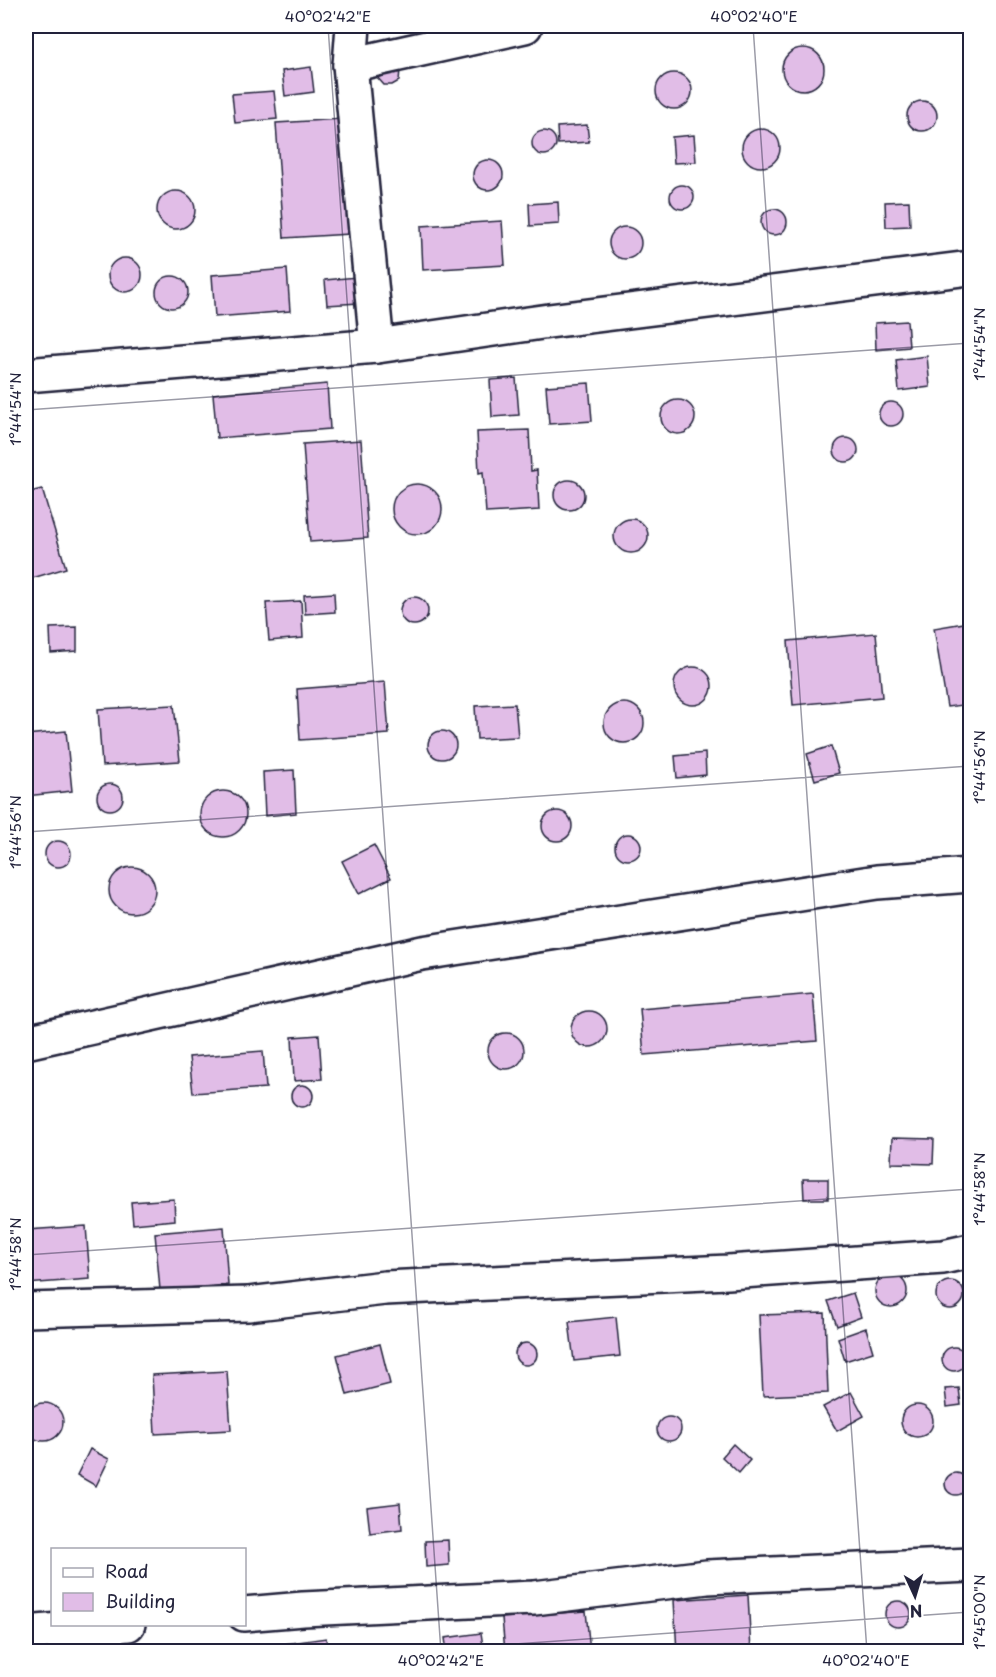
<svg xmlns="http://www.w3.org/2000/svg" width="996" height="1677" font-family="'Playpen Sans',sans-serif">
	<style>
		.building { fill: #e1bde7; stroke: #22223b; stroke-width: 1.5 }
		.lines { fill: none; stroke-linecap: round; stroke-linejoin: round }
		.street-casing { stroke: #22223b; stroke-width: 38 }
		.street { stroke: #fff; stroke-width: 33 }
		.ticks { fill: none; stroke: #22223b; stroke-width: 1.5; stroke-opacity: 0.45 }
		.neatline { fill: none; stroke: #22223b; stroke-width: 2 }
		.ticks-label { font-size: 15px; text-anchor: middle; fill: #22223b }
	</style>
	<rect width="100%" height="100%" fill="#fff"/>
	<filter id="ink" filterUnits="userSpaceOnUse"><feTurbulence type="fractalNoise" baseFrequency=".0167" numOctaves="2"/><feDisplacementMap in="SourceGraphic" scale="12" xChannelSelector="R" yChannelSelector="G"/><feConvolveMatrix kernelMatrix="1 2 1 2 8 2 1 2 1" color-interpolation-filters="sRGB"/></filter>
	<g filter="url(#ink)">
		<g class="building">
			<circle cx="803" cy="69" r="21"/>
			<path d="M 311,67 L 314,92 L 285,96 L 282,71 Z"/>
			<path d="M 400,69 L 399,81 L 392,85 L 384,85 L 376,76 Z"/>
			<circle cx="674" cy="91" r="18"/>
			<path d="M 274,91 L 277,119 L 235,123 L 232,94 Z"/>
			<circle cx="922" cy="116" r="15"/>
			<path d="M 342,119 L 350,234 L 284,238 L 276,123 Z"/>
			<path d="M 587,125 L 589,142 L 558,144 L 557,127 Z"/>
			<circle cx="761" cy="148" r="19"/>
			<circle cx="544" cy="143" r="12"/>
			<path d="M 694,135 L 696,162 L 674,163 L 672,137 Z"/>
			<circle cx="488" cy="175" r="15"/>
			<circle cx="682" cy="197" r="12"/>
			<circle cx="176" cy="210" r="19"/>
			<path d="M 909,201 L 910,226 L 886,227 L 885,202 Z"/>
			<path d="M 558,202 L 559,224 L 530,226 L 529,204 Z"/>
			<circle cx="774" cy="222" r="13"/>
			<path d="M 502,221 L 505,265 L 423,270 L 421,226 Z"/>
			<circle cx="625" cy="243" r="16"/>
			<circle cx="125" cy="275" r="17"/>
			<path d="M 287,269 L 290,311 L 215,317 L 212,275 Z"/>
			<circle cx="172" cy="292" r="16"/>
			<path d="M 357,277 L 359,303 L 327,305 L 325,280 Z"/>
			<rect x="26" y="299" width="3" height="26"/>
			<path d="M 907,321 L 909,347 L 876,350 L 875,323 Z"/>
			<path d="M 927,356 L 930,387 L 899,391 L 896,360 Z"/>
			<path d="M 516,378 L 519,415 L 492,417 L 490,380 Z"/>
			<path d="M 589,383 L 592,421 L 549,424 L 546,386 Z"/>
			<path d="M 327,384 L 330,429 L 217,438 L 213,394 Z"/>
			<circle cx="678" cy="417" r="17"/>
			<circle cx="891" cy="414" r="12"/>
			<path d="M 529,430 L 531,471 L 537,470 L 539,510 L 486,513 L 483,472 L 479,473 L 477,432 Z"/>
			<circle cx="846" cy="450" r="12"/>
			<path d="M 361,440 L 368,538 L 310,542 L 303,444 Z"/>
			<circle cx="569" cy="495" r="15"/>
			<circle cx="417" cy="509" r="25"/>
			<path d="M 42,489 L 66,568 L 26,580 L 26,493 Z"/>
			<circle cx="631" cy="536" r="17"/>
			<path d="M 334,593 L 335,612 L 305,614 L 304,595 Z"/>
			<circle cx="414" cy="611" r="14"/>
			<path d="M 301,601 L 303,638 L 269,641 L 266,603 Z"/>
			<path d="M 970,622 L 970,704 L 947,707 L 934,628 Z"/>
			<path d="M 77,627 L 77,651 L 51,653 L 50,628 Z"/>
			<path d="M 876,633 L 882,697 L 793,705 L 788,641 Z"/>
			<circle cx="693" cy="686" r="19"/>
			<path d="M 385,682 L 389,734 L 300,740 L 297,689 Z"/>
			<circle cx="624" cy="723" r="20"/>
			<path d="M 515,704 L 518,737 L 477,739 L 475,706 Z"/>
			<path d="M 174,705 L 180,761 L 102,766 L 98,709 Z"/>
			<path d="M 66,731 L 72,791 L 26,796 L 26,735 Z"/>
			<circle cx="442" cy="745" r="14"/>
			<path d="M 831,746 L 839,773 L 815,780 L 807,754 Z"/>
			<path d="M 705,753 L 706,775 L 677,778 L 675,756 Z"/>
			<path d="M 294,770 L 296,813 L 265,816 L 263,772 Z"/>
			<circle cx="110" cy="797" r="13"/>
			<circle cx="223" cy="814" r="23"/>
			<circle cx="557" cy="826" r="15"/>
			<circle cx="628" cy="847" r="13"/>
			<circle cx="58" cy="854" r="13"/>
			<path d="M 374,845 L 391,878 L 359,894 L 342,861 Z"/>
			<circle cx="132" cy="890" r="23"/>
			<path d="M 813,994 L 817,1041 L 644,1055 L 640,1009 Z"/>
			<circle cx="589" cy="1029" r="18"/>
			<circle cx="506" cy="1051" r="18"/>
			<path d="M 319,1035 L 322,1079 L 294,1081 L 292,1037 Z"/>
			<path d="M 263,1051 L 266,1088 L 193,1093 L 189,1057 Z"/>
			<circle cx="302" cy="1096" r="11"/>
			<path d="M 892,1138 L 934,1139 L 933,1164 L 891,1163 Z"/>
			<path d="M 803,1179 L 828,1179 L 828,1199 L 804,1199 Z"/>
			<path d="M 174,1199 L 175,1220 L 133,1224 L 131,1202 Z"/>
			<path d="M 86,1226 L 90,1279 L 26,1284 L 26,1230 Z"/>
			<path d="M 224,1227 L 228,1285 L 160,1290 L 155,1233 Z"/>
			<circle cx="891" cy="1291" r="16"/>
			<circle cx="950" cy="1295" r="14"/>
			<path d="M 853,1293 L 861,1317 L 837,1326 L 828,1301 Z"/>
			<path d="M 825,1313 L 828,1393 L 763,1396 L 759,1315 Z"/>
			<path d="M 616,1317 L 620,1356 L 574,1361 L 569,1322 Z"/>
			<path d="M 866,1328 L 873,1352 L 845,1361 L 838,1338 Z"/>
			<circle cx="526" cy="1354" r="11"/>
			<path d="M 380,1344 L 390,1384 L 347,1395 L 337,1355 Z"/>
			<circle cx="954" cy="1359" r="12"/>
			<path d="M 227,1371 L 231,1430 L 155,1434 L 152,1375 Z"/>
			<path d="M 959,1388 L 961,1405 L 947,1407 L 945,1389 Z"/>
			<path d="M 851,1392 L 864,1416 L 837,1431 L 823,1407 Z"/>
			<circle cx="44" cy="1422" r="19"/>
			<circle cx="917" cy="1421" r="16"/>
			<circle cx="669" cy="1429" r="12"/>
			<path d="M 733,1444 L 750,1460 L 739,1473 L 722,1457 Z"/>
			<path d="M 90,1449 L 109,1459 L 96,1486 L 77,1475 Z"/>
			<circle cx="956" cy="1484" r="11"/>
			<path d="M 26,1494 L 29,1526 L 26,1526 Z"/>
			<path d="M 400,1503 L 402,1529 L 370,1533 L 367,1507 Z"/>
			<path d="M 448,1540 L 449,1565 L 426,1567 L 425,1541 Z"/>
			<path d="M 748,1595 L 751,1652 L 677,1652 L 674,1600 Z"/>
			<circle cx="898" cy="1614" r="13"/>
			<path d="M 586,1611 L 590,1652 L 505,1652 L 502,1618 Z"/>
			<path d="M 481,1633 L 484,1652 L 447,1652 L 445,1638 Z"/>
			<path d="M 326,1638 L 327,1652 L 264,1652 L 263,1647 Z"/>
		</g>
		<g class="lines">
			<defs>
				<g id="street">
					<path d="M 353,26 L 350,65 L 377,346"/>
					<path d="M 350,65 L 525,26"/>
					<path d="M 26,375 L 377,346 L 549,321 L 970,268"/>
					<path d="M 26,1042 L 422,953 L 877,882 L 970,875"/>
					<path d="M 26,1310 L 248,1304 L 385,1288 L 728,1272 L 943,1257 L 970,1251"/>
					<path d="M 244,1614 L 303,1609 L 534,1598 L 707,1577 L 970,1565"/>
					<path d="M 26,1633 L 128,1624"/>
				</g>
			</defs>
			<use href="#street" class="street-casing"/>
			<use href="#street" class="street"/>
		</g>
	</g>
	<path class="ticks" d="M 328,26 L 441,1652M 753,26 L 867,1652M 26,410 L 970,343M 26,832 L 970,766M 26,1255 L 970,1189M 400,1652 L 970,1612"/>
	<rect width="996" height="1677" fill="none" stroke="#fff" stroke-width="66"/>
	<rect x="51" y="1548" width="195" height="78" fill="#ffffff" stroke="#a7a7b1" stroke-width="1.5"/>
	<rect x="63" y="1568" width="30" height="9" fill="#ffffff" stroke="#a7a7b1" stroke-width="1.5"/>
	<text x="105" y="1578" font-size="18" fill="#22223b">Road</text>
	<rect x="63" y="1593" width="30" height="18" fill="#e1bde7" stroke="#a7a7b1" stroke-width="1.5"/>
	<text x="105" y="1608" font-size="18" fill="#22223b">Building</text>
	<g transform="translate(915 1596) rotate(176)" stroke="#ffffff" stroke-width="4.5" paint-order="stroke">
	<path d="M0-4.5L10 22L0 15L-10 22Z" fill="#22223b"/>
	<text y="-9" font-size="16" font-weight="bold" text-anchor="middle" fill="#22223b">N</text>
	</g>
	<rect x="33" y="33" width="930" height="1611" class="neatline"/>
	<g class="ticks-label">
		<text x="328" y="22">40°02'42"E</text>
		<text x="754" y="22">40°02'40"E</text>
		<text transform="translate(980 344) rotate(-90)" y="5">1°44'54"N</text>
		<text transform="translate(16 409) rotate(-90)" y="5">1°44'54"N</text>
		<text transform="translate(980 767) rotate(-90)" y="5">1°44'56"N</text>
		<text transform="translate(16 832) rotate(-90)" y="5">1°44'56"N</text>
		<text transform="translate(980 1189) rotate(-90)" y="5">1°44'58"N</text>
		<text transform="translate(16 1254) rotate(-90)" y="5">1°44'58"N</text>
		<text transform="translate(980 1612) rotate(-90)" y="5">1°45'00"N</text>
		<text x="441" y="1666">40°02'42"E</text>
		<text x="866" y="1666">40°02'40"E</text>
	</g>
</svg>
